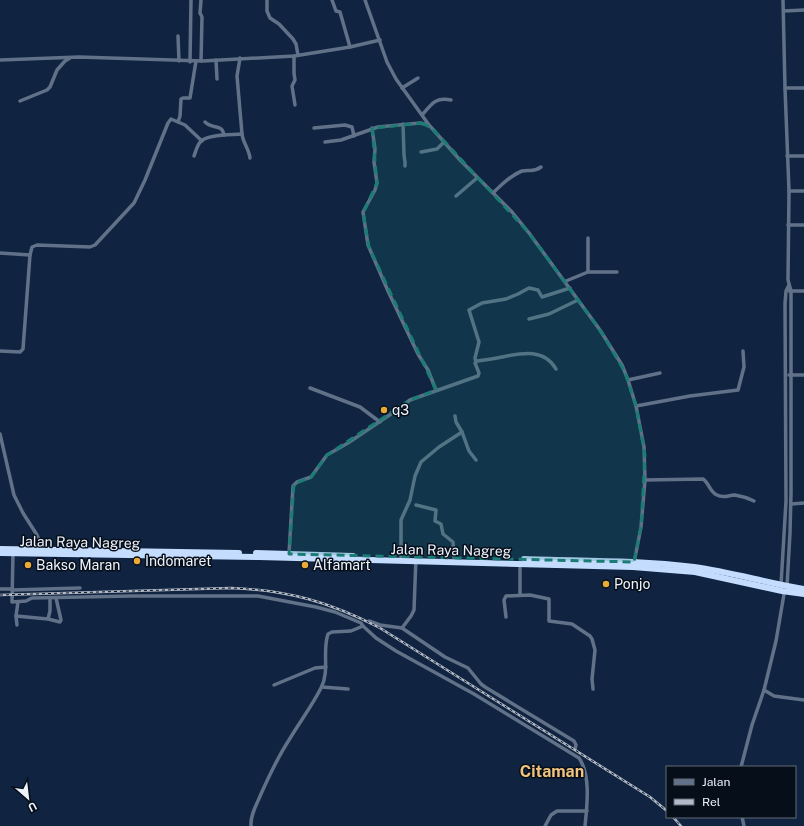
<svg xmlns="http://www.w3.org/2000/svg" width="804" height="826" font-family="'Public Sans',sans-serif">
	<style>
		.lines { fill: none; stroke-linecap: round; stroke-linejoin: round }
		.street { stroke: #617188; stroke-width: 3.5 }
		.highway { stroke: #c4dcfe; stroke-width: 6 }
		.rail-casing { stroke: #b1bac8; stroke-width: 2.5 }
		.rail { stroke: #060e1a; stroke-width: 1; stroke-dasharray: 3; stroke-linecap: butt }
		.marked { fill: #1a7c75; fill-opacity: 0.2; stroke: #1a7c75; stroke-width: 3; stroke-dasharray: 8 5; stroke-linejoin: round }
		.poi-dot { fill: #eaaa38; stroke: #060e1a; stroke-width: 1.5 }
		.labels { text-anchor: middle; dominant-baseline: central; stroke-width: 3; stroke-linejoin: round; paint-order: stroke }
		.poi-label { font-size: 14px; fill: #eef3fb; stroke: #060e1a; text-anchor: start }
		.street-label { font-size: 14px; fill: #eef3fb; stroke: #060e1a }
		.quarter-label { font-size: 16px; font-weight: bold; fill: #f0c47f; stroke: #060e1a }
	</style>
	<rect width="100%" height="100%" fill="#102441"/>
	<g class="lines">
		<g class="street">
			<path d="M 267,0 L 267,11 L 270,18 L 279,24 L 293,39 L 296,44 L 298,55"/>
			<path d="M 332,0 L 336,11 L 340,12 L 350,47"/>
			<path d="M 365,0 L 387,62 L 396,79 L 429,125 L 460,160 L 512,212 L 529,233 L 600,330 L 622,365 L 628,380 L 636,406 L 644,447 L 645,480 L 641,527 L 634,563"/>
			<path d="M 783,0 L 785,88"/>
			<path d="M 784,11 L 804,10"/>
			<path d="M 178,36 L 179,61"/>
			<path d="M 294,56 L 294,73 L 295,80 L 292,86 L 295,105"/>
			<path d="M 240,58 L 237,76 L 242,134 C 243,143 249,149 250,158"/>
			<path d="M 0,60 L 79,57 L 203,61 L 294,56 L 350,47 L 380,40"/>
			<path d="M 216,60 L 217,79"/>
			<path d="M 201,61 L 202,17 L 200,13 L 201,0"/>
			<path d="M 190,62 L 191,0"/>
			<path d="M 402,88 L 418,78"/>
			<path d="M 20,101 L 47,90 L 50,87 L 57,70 L 65,61 L 70,58"/>
			<path d="M 423,114 C 432,103 436,97 451,100"/>
			<path d="M 178,122 L 185,125 L 202,141"/>
			<path d="M 205,122 C 213,130 222,123 224,135"/>
			<path d="M 403,124 L 404,155 L 405,162 L 405,166"/>
			<path d="M 314,128 L 345,125 L 352,127 L 354,136"/>
			<path d="M 372,128 L 375,149 L 374,162 L 377,183 L 375,190 L 363,212 L 368,245 L 388,291 L 418,354 L 428,370 L 436,390"/>
			<path d="M 325,142 L 341,140 L 378,127 L 420,123 L 428,125"/>
			<path d="M 421,152 L 437,149 L 444,142"/>
			<path d="M 194,156 C 196,151 197,145 201,141 C 209,134 231,135 242,134"/>
			<path d="M 787,156 L 804,156"/>
			<path d="M 789,191 L 804,191"/>
			<path d="M 493,193 C 501,185 511,175 522,171 C 530,169 533,173 541,167"/>
			<path d="M 456,196 L 477,178"/>
			<path d="M 788,225 L 804,225"/>
			<path d="M 0,253 L 30,255 L 32,247 L 37,245 L 90,247 L 95,245 L 134,203 L 145,180 L 168,123 L 171,119 L 178,122 L 180,116 L 181,99 L 183,98 L 190,98 L 196,61"/>
			<path d="M 588,272 L 617,272"/>
			<path d="M 566,281 L 588,272 L 588,238"/>
			<path d="M 789,291 L 804,291"/>
			<path d="M 529,319 L 549,314 L 578,300"/>
			<path d="M 0,351 L 20,352 L 23,349 L 30,255"/>
			<path d="M 476,362 L 475,358 L 479,342 L 469,310 L 482,303 L 506,299 L 518,294 L 529,288 L 538,290 L 542,297 L 570,288"/>
			<path d="M 789,375 L 804,375"/>
			<path d="M 628,380 L 660,373"/>
			<path d="M 310,388 L 360,407 L 380,422"/>
			<path d="M 636,406 L 690,396 L 738,390 L 744,367 L 743,351"/>
			<path d="M 462,432 L 469,451 L 476,460"/>
			<path d="M 0,434 L 14,495 L 23,513 L 37,535 L 43,549"/>
			<path d="M 645,480 L 703,479 C 709,483 710,492 717,495 C 724,499 728,495 735,495 C 741,496 748,498 754,501"/>
			<path d="M 791,504 L 804,503"/>
			<path d="M 416,505 L 436,510 L 435,521 L 441,524 L 443,534 L 453,542 L 454,558"/>
			<path d="M 13,553 L 12,602 L 26,601 L 32,598 L 131,596 L 258,596 L 316,607 L 335,612 L 361,623 L 363,626 L 376,638 L 396,651 L 474,694 L 579,758 C 591,775 587,806 585,826"/>
			<path d="M 289,554 L 293,486 L 297,482 L 311,477 L 327,455 L 348,443 L 394,412 L 410,400 L 478,376 L 479,373 L 475,363 L 477,361 C 485,360 493,359 502,357 C 522,353 544,348 556,369"/>
			<path d="M 401,557 L 401,520 L 410,500 L 415,476 L 421,462 L 439,447 L 462,432 L 456,422 L 455,416"/>
			<path d="M 787,586 L 790,533 L 791,493 L 791,291 L 788,280 L 789,191 L 785,88 L 804,88"/>
			<path d="M 0,589 L 12,589"/>
			<path d="M 12,590 L 80,588"/>
			<path d="M 520,595 L 520,563"/>
			<path d="M 16,616 L 48,619 L 50,611 L 50,598"/>
			<path d="M 506,617 L 504,600 L 506,596 L 530,595 L 549,599 L 549,621 L 572,624 L 590,636 L 592,639 L 595,650 L 592,679 L 593,689"/>
			<path d="M 48,619 L 60,622 L 61,620 L 56,598"/>
			<path d="M 369,621 L 380,625 L 402,628 L 445,657 L 468,668 L 481,684 L 485,687 L 574,741 L 576,745 L 575,749"/>
			<path d="M 17,625 L 16,616 L 18,602"/>
			<path d="M 402,628 L 411,616 L 414,610 L 416,557"/>
			<path d="M 274,685 L 315,668 L 326,667"/>
			<path d="M 322,687 L 348,689"/>
			<path d="M 764,690 L 774,696 L 804,700"/>
			<path d="M 741,767 L 752,725 L 764,690 L 776,641 L 784,594 L 782,591 L 781,585 L 786,501 L 785,304 L 786,291 L 789,285"/>
			<path d="M 742,817 L 744,826"/>
			<path d="M 251,826 C 250,815 257,804 261,794 C 269,776 278,757 289,740 C 299,723 312,706 321,688 C 330,671 322,651 328,634 L 332,632 L 351,631 L 363,626"/>
			<path d="M 545,826 L 551,815 L 557,811 L 587,811"/>
		</g>
		<g class="highway">
			<path d="M 0,549 L 239,553"/>
			<path d="M 0,553 L 259,557 L 633,567 L 695,572 L 782,591 L 804,594"/>
			<path d="M 256,553 L 353,556"/>
			<path d="M 524,559 C 580,561 638,560 694,567 C 731,572 767,583 804,589"/>
		</g>
		<defs>
			<g id="rail">
				<path d="M 0,595 L 231,588 C 288,590 330,602 380,628 L 650,797 L 667,811"/>
				<path d="M 673,817 L 681,826"/>
			</g>
		</defs>
		<use href="#rail" class="rail-casing"/>
		<use href="#rail" class="rail"/>
	</g>
	<path class="marked" d="M 422,123 L 433,129 L 529,233 L 600,330 L 625,372 L 636,406 L 645,455 L 641,527 L 634,562 L 289,554 L 294,484 L 311,477 L 327,455 L 410,400 L 436,390 L 369,247 L 363,213 L 377,183 L 372,128 Z"/>
	<g class="poi-dot">
		<circle cx="384" cy="410" r="4"/>
		<circle cx="137" cy="561" r="4"/>
		<circle cx="28" cy="565" r="4"/>
		<circle cx="305" cy="565" r="4"/>
		<circle cx="606" cy="584" r="4"/>
	</g>
	<g class="labels">
		<g class="poi-label">
			<text x="392" y="410">q3</text>
			<text x="145" y="561">Indomaret</text>
			<text x="36" y="565">Bakso Maran</text>
			<text x="313" y="565">Alfamart</text>
			<text x="614" y="584">Ponjo</text>
		</g>
		<g class="street-label">
			<text transform="translate(80 542) rotate(1)">Jalan Raya Nagreg</text>
			<text transform="translate(451 550) rotate(1)">Jalan Raya Nagreg</text>
		</g>
		<g class="quarter-label">
			<text x="552" y="771">Citaman</text>
		</g>
	</g>
	<rect x="666" y="766" width="130" height="52" fill="#060e1a" stroke="#636a74"/>
	<rect x="674" y="779" width="20" height="6" fill="#617188" stroke="#636a74"/>
	<text x="702" y="786" font-size="12" fill="#eef3fb">Jalan</text>
	<rect x="674" y="799" width="20" height="6" fill="#b1bac8" stroke="#636a74"/>
	<text x="702" y="806" font-size="12" fill="#eef3fb">Rel</text>
	<g transform="translate(28 798) rotate(152)" stroke="#060e1a" stroke-width="3" paint-order="stroke">
	<path d="M0-3L7 15L0 10L-7 15Z" fill="#eef3fb"/>
	<text y="-6" font-size="11" font-weight="bold" text-anchor="middle" fill="#eef3fb">U</text>
	</g>
</svg>
